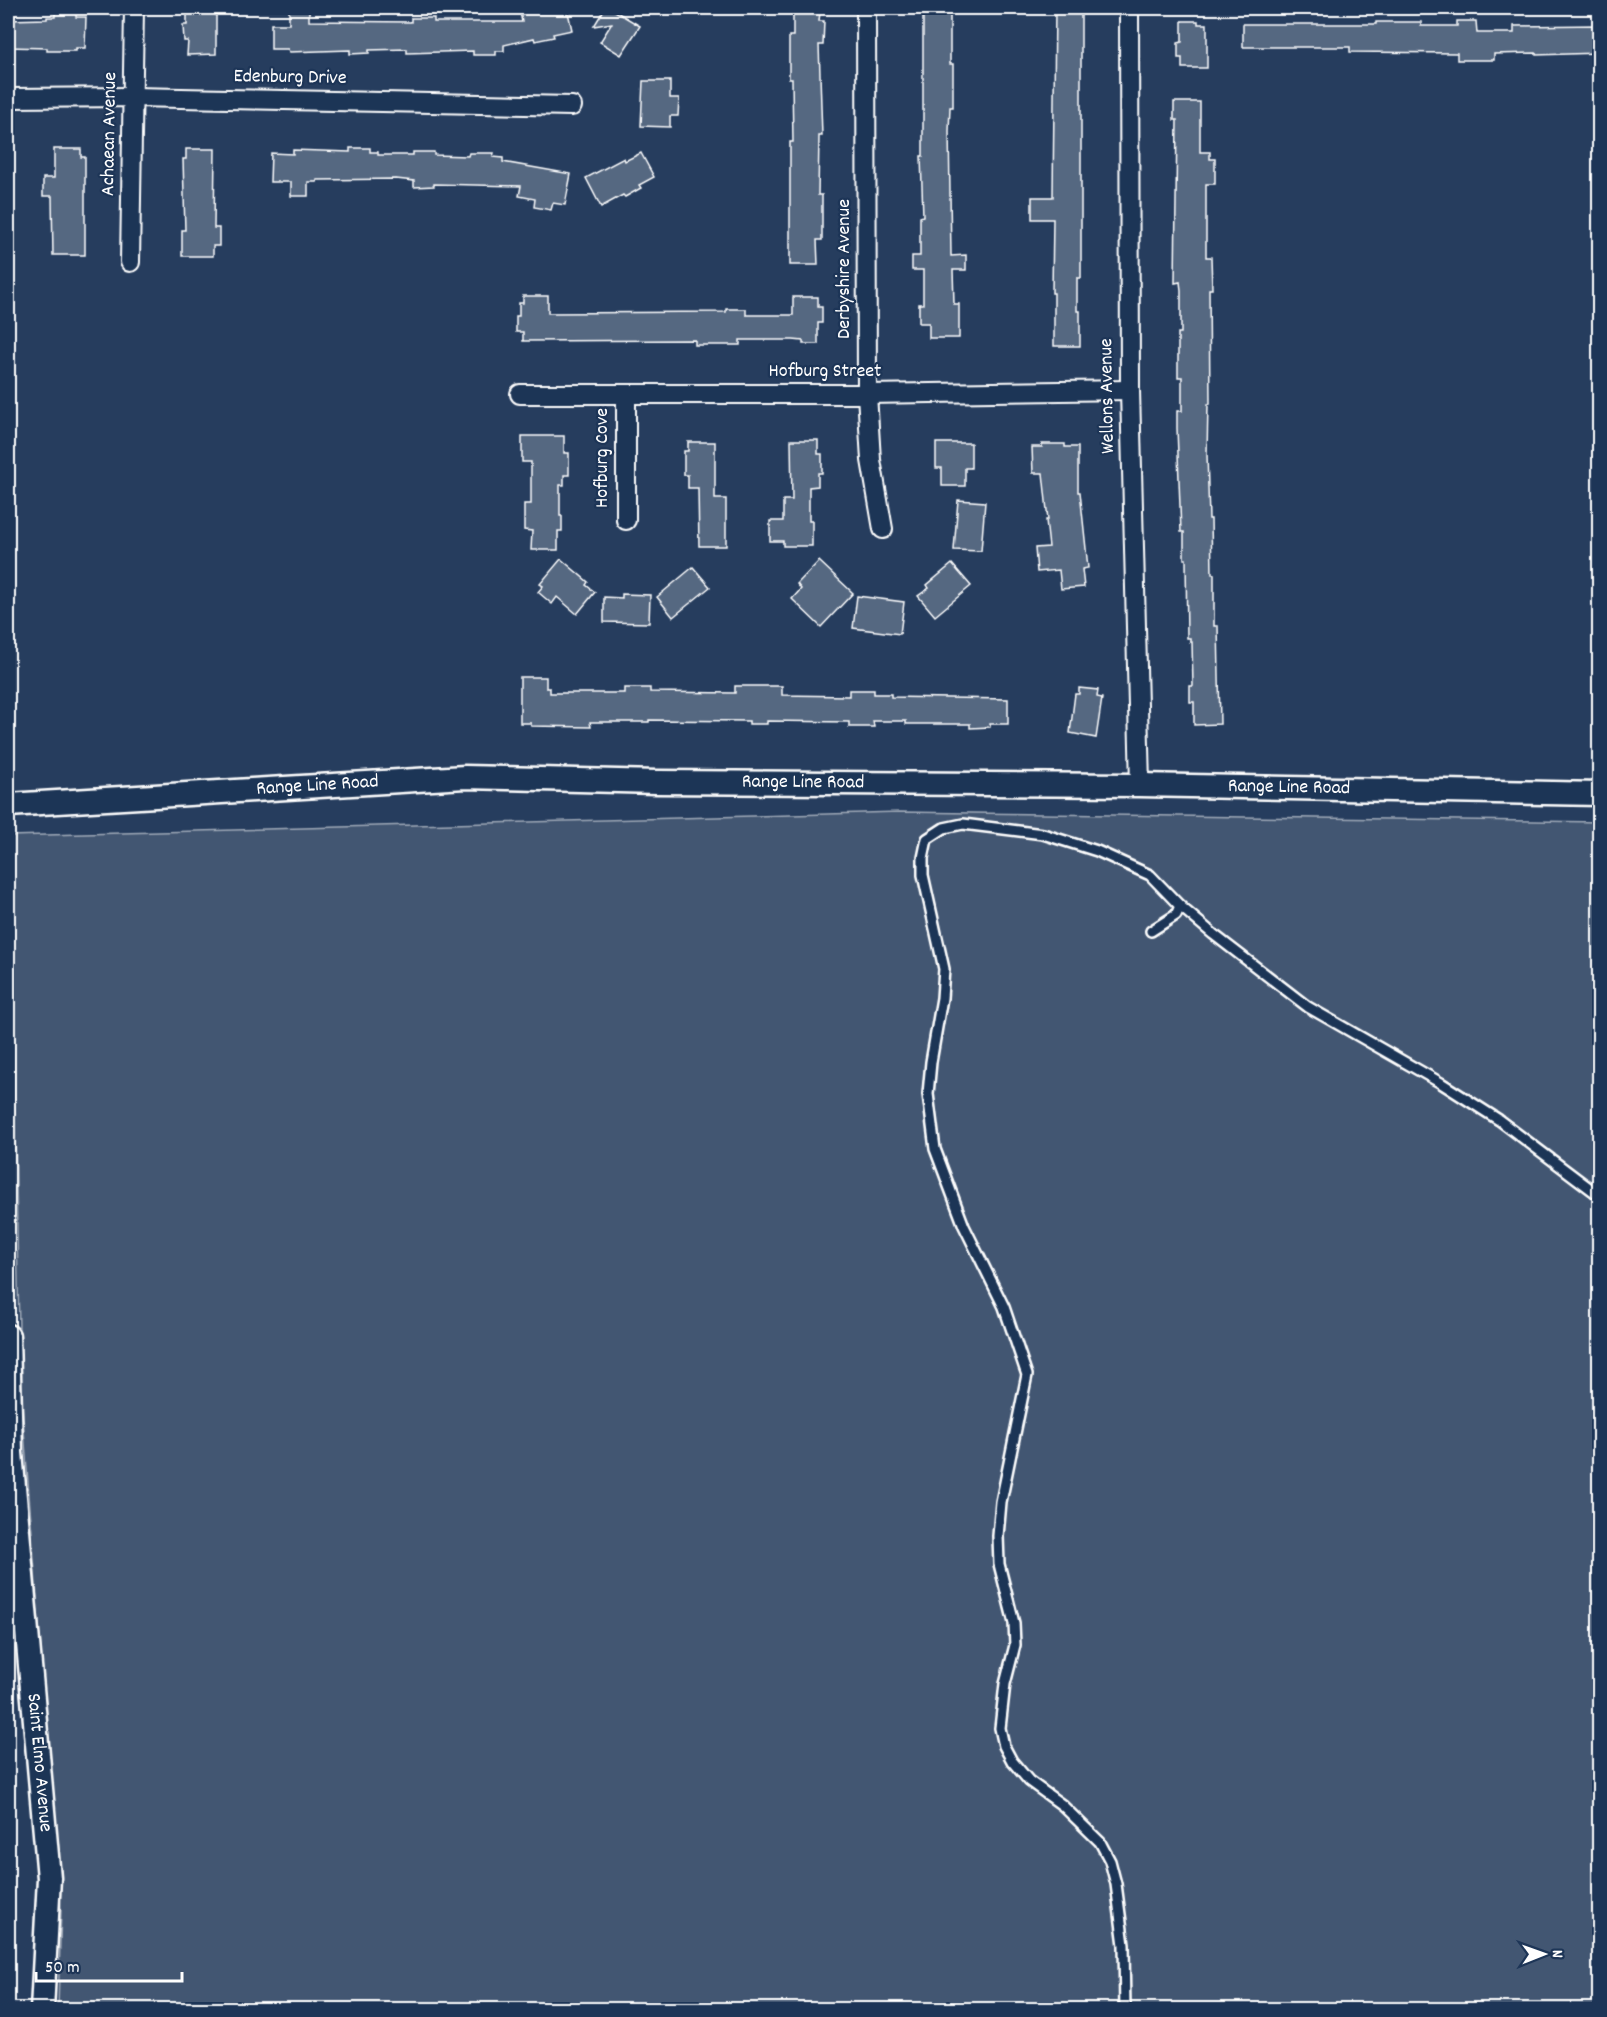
<svg xmlns="http://www.w3.org/2000/svg" width="1607" height="2017" font-family="Dekko,sans-serif">
	<style>
		.green { fill: #425672; stroke: #a0aab8; stroke-width: 1.5 }
		.building { fill: #556781; stroke: #fff; stroke-width: 1.5 }
		.lines { fill: none; stroke-linecap: round; stroke-linejoin: round }
		.service-casing { stroke: #fff; stroke-width: 14 }
		.minor-casing { stroke: #fff; stroke-width: 22 }
		.tertiary-casing { stroke: #fff; stroke-width: 27 }
		.service { stroke: #1d3557; stroke-width: 9 }
		.minor { stroke: #1d3557; stroke-width: 18 }
		.tertiary { stroke: #1d3557; stroke-width: 22 }
		.labels { text-anchor: middle; dominant-baseline: central; stroke-width: 4.5; stroke-linejoin: round; paint-order: stroke }
		.street-label { font-size: 20px; fill: #fff; stroke: #1d3557 }
	</style>
	<rect width="100%" height="100%" fill="#263d5e"/>
	<filter id="ink" filterUnits="userSpaceOnUse"><feTurbulence type="fractalNoise" baseFrequency=".0167" numOctaves="2"/><feDisplacementMap in="SourceGraphic" scale="12" xChannelSelector="R" yChannelSelector="G"/><feConvolveMatrix kernelMatrix="1 2 1 2 8 2 1 2 1" color-interpolation-filters="sRGB"/></filter>
	<g filter="url(#ink)">
		<path class="green" d="M 900,812 L 1599,822 L 1599,2009 L 58,2009 L 61,1909 L 20,1378 L 9,836 Z"/>
		<g class="building">
			<path d="M 55,8 L 76,8 L 76,17 L 86,17 L 85,48 L 76,48 L 76,51 L 47,51 L 47,48 L 8,47 L 8,20 L 47,19 L 47,17 L 55,17 Z"/>
			<path d="M 187,8 L 216,8 L 216,54 L 187,55 L 188,41 L 184,41 L 183,25 L 187,25 Z"/>
			<path d="M 289,8 L 309,8 L 309,21 L 411,22 L 411,18 L 434,18 L 434,22 L 522,22 L 520,12 L 544,8 L 567,8 L 572,30 L 553,34 L 554,37 L 535,41 L 534,38 L 504,45 L 504,51 L 496,51 L 496,55 L 473,55 L 473,51 L 407,53 L 407,49 L 369,50 L 369,53 L 350,54 L 350,50 L 289,52 L 288,49 L 271,49 L 271,24 L 289,24 Z"/>
			<path d="M 605,8 L 610,8 L 640,26 L 621,55 L 600,42 L 612,23 L 594,26 Z"/>
			<path d="M 923,8 L 950,8 L 950,64 L 953,64 L 953,107 L 950,107 L 949,131 L 951,256 L 966,255 L 966,270 L 953,270 L 954,304 L 959,304 L 959,338 L 929,338 L 929,323 L 919,323 L 919,304 L 923,304 L 923,270 L 912,270 L 912,256 L 920,256 L 920,217 L 923,216 L 921,156 L 923,156 Z"/>
			<path d="M 1055,8 L 1081,8 L 1081,278 L 1077,278 L 1077,311 L 1080,311 L 1080,346 L 1054,346 L 1054,293 L 1052,293 L 1053,219 L 1032,219 L 1032,197 L 1053,197 Z"/>
			<path d="M 793,12 L 820,12 L 819,21 L 824,21 L 823,45 L 819,45 L 822,136 L 819,136 L 818,195 L 822,195 L 822,240 L 817,240 L 818,265 L 790,265 L 790,142 L 793,142 L 792,79 L 789,79 L 789,36 L 793,36 Z"/>
			<path d="M 1182,21 L 1198,21 L 1198,24 L 1207,24 L 1207,68 L 1182,68 L 1182,58 L 1178,58 L 1178,43 L 1182,42 Z"/>
			<path d="M 1457,21 L 1476,21 L 1477,33 L 1514,33 L 1514,26 L 1599,25 L 1599,53 L 1536,55 L 1536,53 L 1494,54 L 1494,60 L 1457,60 L 1457,53 L 1350,52 L 1350,47 L 1243,47 L 1243,24 L 1376,24 L 1376,22 L 1421,22 L 1421,26 L 1457,26 Z"/>
			<path d="M 643,81 L 670,81 L 670,98 L 679,98 L 678,116 L 670,116 L 670,127 L 641,126 Z"/>
			<path d="M 1174,102 L 1200,102 L 1200,152 L 1210,152 L 1210,159 L 1215,159 L 1215,184 L 1206,184 L 1206,257 L 1211,257 L 1212,289 L 1209,289 L 1210,404 L 1208,404 L 1207,454 L 1209,519 L 1211,519 L 1212,574 L 1214,574 L 1214,626 L 1218,626 L 1220,724 L 1194,725 L 1194,702 L 1190,702 L 1190,686 L 1193,686 L 1192,642 L 1190,642 L 1190,638 L 1187,638 L 1186,559 L 1184,559 L 1184,532 L 1181,532 L 1177,428 L 1177,411 L 1182,411 L 1182,377 L 1178,377 L 1178,333 L 1181,333 L 1181,290 L 1180,282 L 1175,283 L 1177,120 L 1174,120 Z"/>
			<path d="M 350,148 L 370,148 L 370,152 L 378,152 L 378,155 L 413,155 L 413,152 L 434,152 L 434,155 L 468,156 L 469,153 L 494,153 L 493,157 L 503,158 L 503,162 L 571,174 L 565,205 L 553,203 L 551,210 L 534,207 L 535,199 L 519,196 L 521,186 L 434,184 L 434,186 L 414,187 L 414,181 L 396,179 L 317,180 L 317,182 L 308,182 L 308,196 L 291,196 L 291,182 L 270,182 L 271,153 L 293,154 L 293,150 L 350,152 Z"/>
			<path d="M 54,149 L 81,149 L 81,157 L 85,157 L 85,255 L 53,255 L 52,196 L 43,196 L 43,178 L 54,178 Z"/>
			<path d="M 186,149 L 215,149 L 214,228 L 219,228 L 219,246 L 213,246 L 213,256 L 182,256 L 182,230 L 185,230 L 183,159 L 186,159 Z"/>
			<path d="M 641,153 L 654,177 L 639,185 L 641,188 L 625,197 L 623,195 L 601,207 L 586,178 L 624,158 L 625,161 Z"/>
			<path d="M 523,296 L 548,296 L 548,313 L 726,312 L 726,309 L 746,309 L 746,315 L 793,315 L 793,297 L 818,297 L 818,307 L 822,307 L 822,323 L 818,323 L 818,344 L 803,344 L 803,341 L 793,340 L 740,340 L 740,345 L 695,345 L 695,340 L 523,341 L 523,332 L 516,332 L 516,316 L 519,316 L 519,303 L 523,303 Z"/>
			<path d="M 522,436 L 564,436 L 564,453 L 569,453 L 569,475 L 564,475 L 564,485 L 560,485 L 560,516 L 562,516 L 562,531 L 558,531 L 558,550 L 531,550 L 532,531 L 524,530 L 524,504 L 531,504 L 531,462 L 522,462 Z"/>
			<path d="M 791,440 L 818,440 L 818,454 L 822,454 L 822,473 L 818,473 L 818,486 L 809,487 L 809,521 L 812,521 L 812,546 L 783,546 L 783,541 L 770,541 L 770,521 L 783,521 L 783,500 L 792,500 Z"/>
			<path d="M 688,442 L 715,442 L 715,499 L 726,499 L 726,546 L 699,546 L 698,488 L 688,488 L 688,475 L 684,475 L 684,451 L 688,451 Z"/>
			<path d="M 936,443 L 971,443 L 971,468 L 965,468 L 965,486 L 942,486 L 942,468 L 936,468 Z"/>
			<path d="M 1042,444 L 1065,444 L 1065,447 L 1078,447 L 1078,492 L 1080,492 L 1088,568 L 1082,569 L 1084,587 L 1061,589 L 1059,570 L 1037,572 L 1035,548 L 1049,547 L 1046,520 L 1048,520 L 1043,473 L 1033,473 L 1032,447 L 1042,447 Z"/>
			<path d="M 958,500 L 985,502 L 981,551 L 954,550 Z"/>
			<path d="M 561,559 L 588,582 L 586,585 L 595,592 L 577,614 L 557,597 L 552,604 L 538,592 L 543,586 L 540,584 Z"/>
			<path d="M 819,561 L 853,593 L 821,627 L 792,599 L 801,589 L 797,584 Z"/>
			<path d="M 952,564 L 971,586 L 935,616 L 918,596 L 929,588 L 927,585 Z"/>
			<path d="M 693,567 L 710,587 L 673,617 L 657,597 Z"/>
			<path d="M 622,594 L 650,595 L 649,623 L 604,622 L 604,597 L 622,598 Z"/>
			<path d="M 857,596 L 904,602 L 900,634 L 853,628 Z"/>
			<path d="M 520,677 L 546,677 L 546,688 L 550,688 L 550,693 L 624,693 L 624,688 L 650,688 L 650,692 L 735,693 L 735,686 L 782,686 L 782,695 L 849,696 L 849,690 L 874,690 L 874,694 L 891,694 L 891,697 L 1008,699 L 1008,724 L 990,724 L 990,727 L 970,728 L 970,724 L 906,724 L 906,721 L 873,721 L 874,727 L 849,727 L 849,722 L 767,721 L 767,724 L 749,724 L 749,721 L 649,720 L 649,722 L 590,722 L 591,727 L 531,726 L 531,723 L 520,723 Z"/>
			<path d="M 1079,688 L 1098,690 L 1097,697 L 1102,698 L 1096,738 L 1070,733 L 1075,694 L 1079,694 Z"/>
		</g>
		<g class="lines">
			<defs>
				<g id="service">
					<path d="M 1151,931 L 1176,915 L 1180,906 L 1213,934 L 1308,1007 L 1441,1083 L 1499,1120 L 1600,1196"/>
					<path d="M 1125,2010 L 1124,1945 L 1116,1884 L 1110,1861 L 1100,1842 L 1062,1805 L 1029,1781 L 1012,1761 L 1004,1746 L 1000,1728 L 1005,1684 L 1015,1645 L 1014,1623 L 999,1564 L 998,1536 L 1001,1502 L 1027,1375 L 1004,1307 L 964,1226 L 935,1149 L 928,1094 L 931,1062 L 942,998 L 944,969 L 923,875 L 923,858 L 927,839 L 944,828 L 963,824 L 1043,834 L 1097,851 L 1150,875 L 1180,906"/>
				</g>
				<g id="minor">
					<path d="M 866,8 L 867,394 L 871,460 L 883,529"/>
					<path d="M 1129,8 L 1130,390 L 1140,785"/>
					<path d="M 8,98 L 134,97 L 572,106"/>
					<path d="M 130,262 L 134,8"/>
					<path d="M 520,394 L 867,394 L 1130,390"/>
					<path d="M 626,520 L 626,395"/>
				</g>
				<g id="tertiary">
					<path id="s1" d="M 8,805 L 465,777 L 657,782 L 1140,785 L 1600,794"/>
					<path id="s2" d="M 8,1336 L 11,1453 L 49,1878 L 42,2010"/>
				</g>
			</defs>
			<use href="#service" class="service-casing"/>
			<use href="#minor" class="minor-casing"/>
			<use href="#tertiary" class="tertiary-casing"/>
			<use href="#service" class="service"/>
			<use href="#minor" class="minor"/>
			<use href="#tertiary" class="tertiary"/>
		</g>
	</g>
	<g class="labels">
		<g class="street-label">
			<text transform="translate(290 78) rotate(1)">Edenburg Drive</text>
			<text transform="translate(110 134) rotate(-89)">Achaean Avenue</text>
			<text transform="translate(845 269) rotate(-90)">Derbyshire Avenue</text>
			<text x="825" y="372">Hofburg Street</text>
			<text transform="translate(1108 396) rotate(-91)">Wellons Avenue</text>
			<text transform="translate(603 458) rotate(-90)">Hofburg Cove</text>
			<text stroke="none"><textPath href="#s1" startOffset="796">Range Line Road</textPath></text>
			<text stroke="none"><textPath href="#s1" startOffset="310">Range Line Road</textPath></text>
			<text stroke="none"><textPath href="#s1" startOffset="1282">Range Line Road</textPath></text>
			<text stroke="none"><textPath href="#s2" startOffset="428">Saint Elmo Avenue</textPath></text>
		</g>
	</g>
	<rect width="1607" height="2017" fill="none" stroke="#1d3557" stroke-width="30"/>
	<rect x="15" y="15" width="1577" height="1987" fill="none" stroke="#fff" stroke-width="2" filter="url(#ink)"/>
	<g transform="translate(1544 1954) rotate(89)" stroke="#1d3557" stroke-width="4.5" paint-order="stroke">
	<path d="M0-4.5L10 22L0 15L-10 22Z" fill="#ffffff"/>
	<text y="-9" font-size="16" font-weight="bold" text-anchor="middle" fill="#ffffff">N</text>
	</g>
	<path d="M36 1972v9h146v-9" fill="none" stroke="#ffffff" stroke-width="3"/>
	<text x="45" y="1972" font-size="18" fill="#ffffff" stroke="#1d3557" stroke-width="4.5" paint-order="stroke">50 m</text>
</svg>
